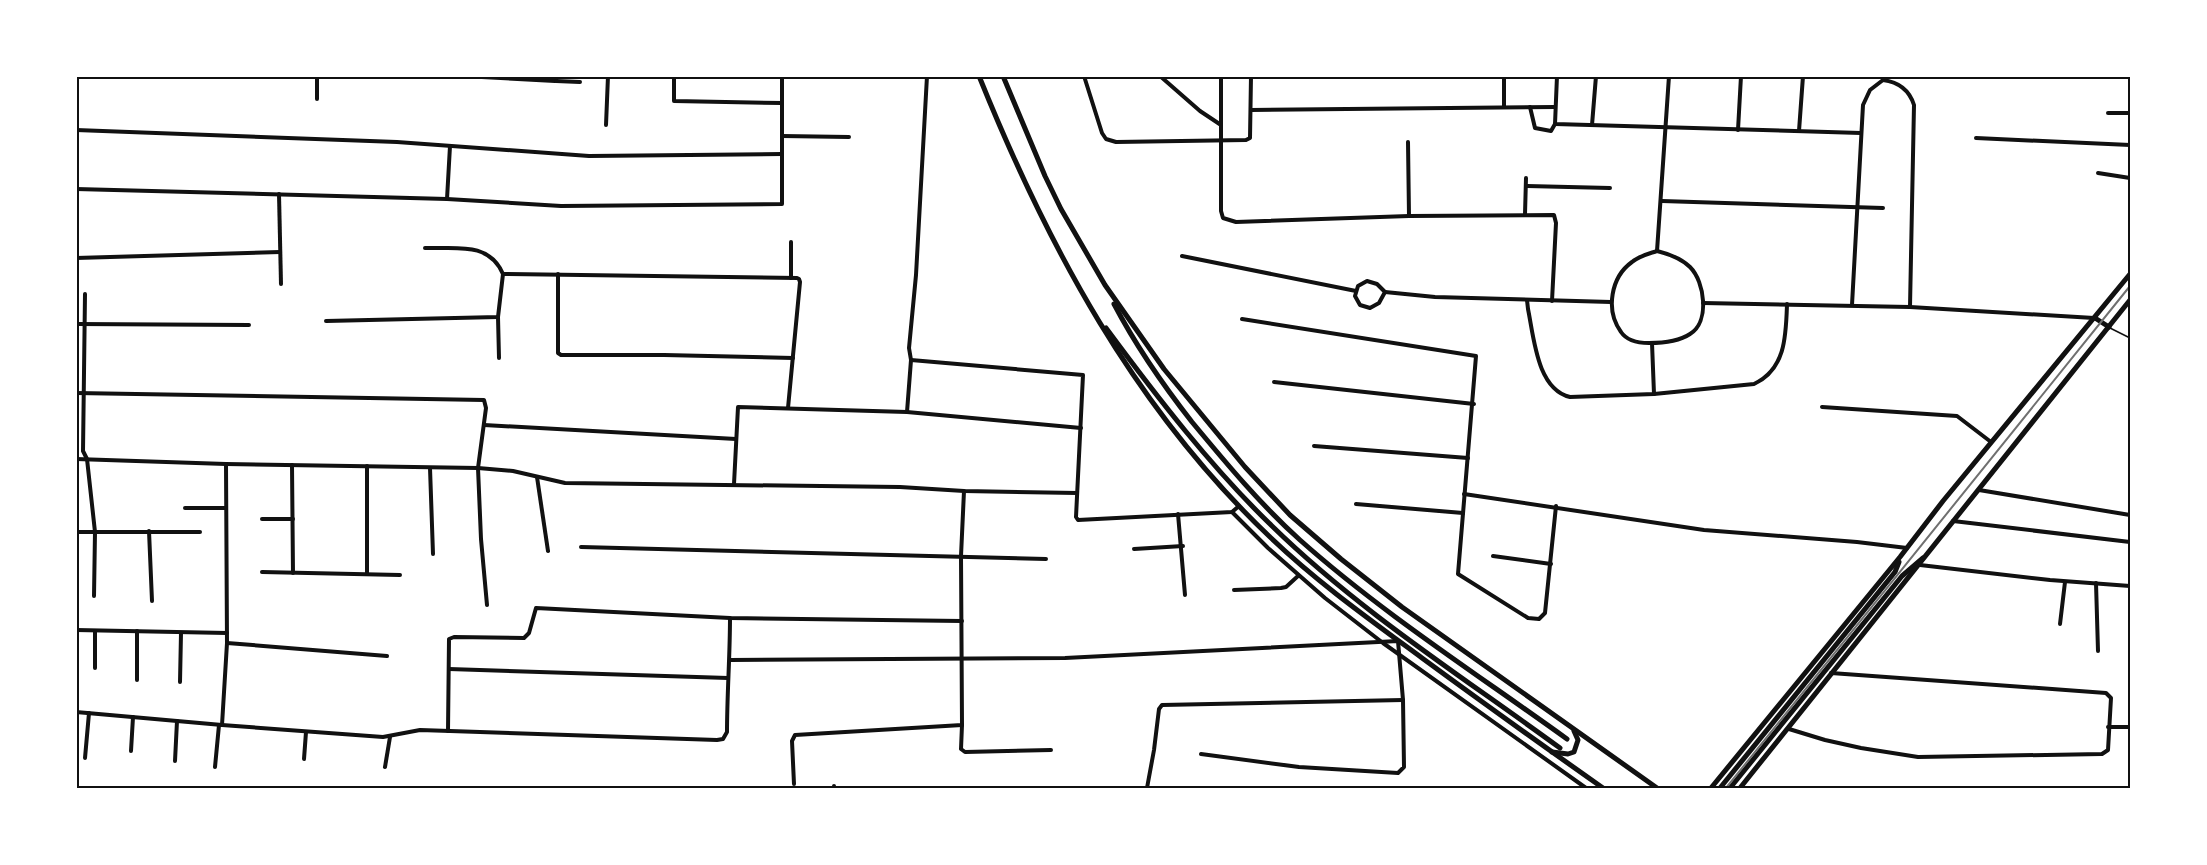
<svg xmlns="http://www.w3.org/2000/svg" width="2207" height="865" font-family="'Noto Sans',sans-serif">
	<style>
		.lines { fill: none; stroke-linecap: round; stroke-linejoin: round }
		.service { stroke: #111; stroke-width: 1.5 }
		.minor { stroke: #111; stroke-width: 4 }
		.primary { stroke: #111; stroke-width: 5 }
		.rail { stroke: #707070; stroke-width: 2 }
		.neatline { fill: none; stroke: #111; stroke-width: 2 }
	</style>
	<rect width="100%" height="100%" fill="#fff"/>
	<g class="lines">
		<path class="service" d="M 2110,328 L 2130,338"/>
		<g class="minor">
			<path d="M 317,76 L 317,99"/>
			<path d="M 463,76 L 555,81 L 558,76"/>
			<path d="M 674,76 L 674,101 L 782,103"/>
			<path d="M 1084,76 L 1102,133 L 1106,139 L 1116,142 L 1246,140 L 1250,138 L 1251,76"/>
			<path d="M 1160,76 L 1200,111 L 1221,125"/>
			<path d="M 1221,76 L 1221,211 L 1223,218 L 1236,222 L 1409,216 L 1554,215 L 1556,223 L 1552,301"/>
			<path d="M 1557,76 L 1555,124 L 1861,133"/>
			<path d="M 1883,80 C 1898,82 1909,89 1914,105 L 1910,307"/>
			<path d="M 556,81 L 580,82"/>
			<path d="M 1504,107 L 1504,76"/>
			<path d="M 1530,107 L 1535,128 L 1551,131 L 1555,124"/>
			<path d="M 1251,110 L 1555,107"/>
			<path d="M 2108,113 L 2130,113"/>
			<path d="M 606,125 L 608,76"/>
			<path d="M 1592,125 L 1596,76"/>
			<path d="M 76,130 L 397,142 L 589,156 L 782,154"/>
			<path d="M 1738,130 L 1741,76"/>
			<path d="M 1799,131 L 1803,76"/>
			<path d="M 782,136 L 849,137"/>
			<path d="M 1976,138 L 2130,145"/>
			<path d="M 1408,142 L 1409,216"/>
			<path d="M 2098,173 L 2130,178"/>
			<path d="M 1527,186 L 1610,188"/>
			<path d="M 76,189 L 447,199 L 561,206 L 782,204 L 782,76"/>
			<path d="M 279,194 L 281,284"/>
			<path d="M 447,199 L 450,146"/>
			<path d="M 1662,201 L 1883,208"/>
			<path d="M 1525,214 L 1526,178"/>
			<path d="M 791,242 L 791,278"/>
			<path d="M 425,248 C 455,249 489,241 503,274"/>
			<path d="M 1657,251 C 1669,254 1681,258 1690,267 C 1705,282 1710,322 1690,334 C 1678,342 1662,343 1649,343 C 1639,343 1627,341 1621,332 C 1605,310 1611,277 1632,262 C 1639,256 1648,254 1657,251 Z"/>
			<path d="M 1657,251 L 1669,76"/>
			<path d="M 1182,256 L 1356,291"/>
			<path d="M 76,258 L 280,252"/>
			<path d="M 558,274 L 558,353 L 561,355 L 664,355 L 793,358"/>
			<path d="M 1367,281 L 1377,284 L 1385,292 L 1379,303 L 1370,308 L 1360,305 L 1355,296 L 1358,286 Z"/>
			<path d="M 1385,292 L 1435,297 L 1611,302"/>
			<path d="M 85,294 L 83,451 L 87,459 L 95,532 L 94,596"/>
			<path d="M 1527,300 L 1528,309 C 1534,338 1537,389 1570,397 L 1654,394 L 1754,384 C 1786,369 1786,335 1787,304"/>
			<path d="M 1703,303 L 1910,307 L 2094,318"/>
			<path d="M 1852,305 L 1863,105 L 1870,90 L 1883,80"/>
			<path d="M 498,317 L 499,358"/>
			<path d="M 1242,319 L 1476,356 L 1458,574 L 1528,618 L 1539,619 L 1545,613 L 1556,506"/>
			<path d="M 326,321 L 498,317 L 503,274 L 797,278 L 799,279 L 800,282 L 788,408"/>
			<path d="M 76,324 L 249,325"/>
			<path d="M 1652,343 L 1654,394"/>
			<path d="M 911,360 L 1083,375 L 1076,517 L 1078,520 L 1232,512 L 1239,506"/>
			<path d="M 1274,382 L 1474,404"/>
			<path d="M 76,393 L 484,400 L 486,408 L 478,468 L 481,539 L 487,605"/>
			<path d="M 1822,407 L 1957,416 L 1991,442"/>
			<path d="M 907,412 L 911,360 L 909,348 L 916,275 L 927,76"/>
			<path d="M 484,425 L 736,439"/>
			<path d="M 1314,446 L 1468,458"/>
			<path d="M 76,459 L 226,464 L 478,468 L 513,471 L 565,483 L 900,487 L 964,491 L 1077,493"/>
			<path d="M 292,465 L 293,573"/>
			<path d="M 430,468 L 433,554"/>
			<path d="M 537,477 L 548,551"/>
			<path d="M 734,484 L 738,407 L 907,412 L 1081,428"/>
			<path d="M 1979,490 L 2130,515"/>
			<path d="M 1464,494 L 1704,530 L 1857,542 L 1907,548"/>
			<path d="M 1356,504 L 1463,513"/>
			<path d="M 185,508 L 226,508"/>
			<path d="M 1232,512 L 1268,548 L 1325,598 L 1383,643 L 1586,788"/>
			<path d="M 1178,514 L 1185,595"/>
			<path d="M 262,519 L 293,519"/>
			<path d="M 1953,521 L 2130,542"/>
			<path d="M 149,531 L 152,601"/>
			<path d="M 76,532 L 200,532"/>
			<path d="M 581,547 L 1046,559"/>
			<path d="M 1134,549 L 1183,546"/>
			<path d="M 1493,556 L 1551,564"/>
			<path d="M 1920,565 L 2050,580 L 2130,586"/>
			<path d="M 262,572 L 400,575"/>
			<path d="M 367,574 L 367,466"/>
			<path d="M 2096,583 L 2098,651"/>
			<path d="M 1234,590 L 1281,588 L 1286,587 L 1298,576"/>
			<path d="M 2060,624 L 2065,582"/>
			<path d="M 76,630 L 227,633"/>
			<path d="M 95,631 L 95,668"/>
			<path d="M 227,643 L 387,656"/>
			<path d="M 730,660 L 1065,658 L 1398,641 L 1403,700 L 1404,767 L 1398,773 L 1299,767 L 1201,754"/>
			<path d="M 449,669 L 728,678"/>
			<path d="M 137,680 L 137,631"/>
			<path d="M 180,682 L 181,633"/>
			<path d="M 76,712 L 222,725 L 383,737 L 420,730 L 717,740 L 723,739 L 727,732 C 727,694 730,656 730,618"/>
			<path d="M 222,725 L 227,643 L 226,464"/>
			<path d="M 962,725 L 961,749 L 965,752 L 1051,750"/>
			<path d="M 2108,727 L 2130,727"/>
			<path d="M 1789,729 L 1825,740 L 1861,748 L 1918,757 L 2102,754 L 2108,750 L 2111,698 L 2106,693 L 1831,673"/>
			<path d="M 448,731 L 449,639 L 454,637 L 524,638 L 529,633 L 536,608 L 730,618 L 962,621"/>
			<path d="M 131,751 L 133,717"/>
			<path d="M 85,758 L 89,713"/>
			<path d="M 304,759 L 306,732"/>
			<path d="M 175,761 L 177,721"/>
			<path d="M 215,767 L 219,725"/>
			<path d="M 385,767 L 390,737"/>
			<path d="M 794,784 L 792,741 L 795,735 L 962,725 L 961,556 L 964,491"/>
			<path d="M 834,786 L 834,788"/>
			<path d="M 1147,788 L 1154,750 L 1159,709 L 1162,705 L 1403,700"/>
		</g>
		<g class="primary">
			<path d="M 979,76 C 1048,247 1135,409 1270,537 C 1317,582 1369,619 1422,658 C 1482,702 1542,745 1603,788"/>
			<path d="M 1003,76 L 1045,176 L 1061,209 L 1105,285 L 1164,369 L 1245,467 L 1290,515 L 1341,559 L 1402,607 L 1657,788"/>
			<path d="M 1114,304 C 1136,346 1163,385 1192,422 C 1226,463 1260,504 1300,540 C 1382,613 1477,674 1567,739"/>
			<path d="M 2095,318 L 2109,327"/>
			<path d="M 1106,328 C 1157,397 1211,467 1272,526 C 1359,611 1463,677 1560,748"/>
			<path d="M 1552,752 L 1568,754 L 1574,752 L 1578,740 L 1574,731"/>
			<path d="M 1711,788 L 1900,557 L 1943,501 L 2130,274"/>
			<path d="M 1720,788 L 1895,572 L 1899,562"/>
			<path d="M 1730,788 L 1902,576 L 1923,558"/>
			<path d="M 1740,788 L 2130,300"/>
		</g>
		<path class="rail" d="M 1726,788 L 2130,286"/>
	</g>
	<rect width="2207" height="865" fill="none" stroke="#ffffff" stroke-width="156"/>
	<rect x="78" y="78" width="2051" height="709" class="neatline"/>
</svg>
